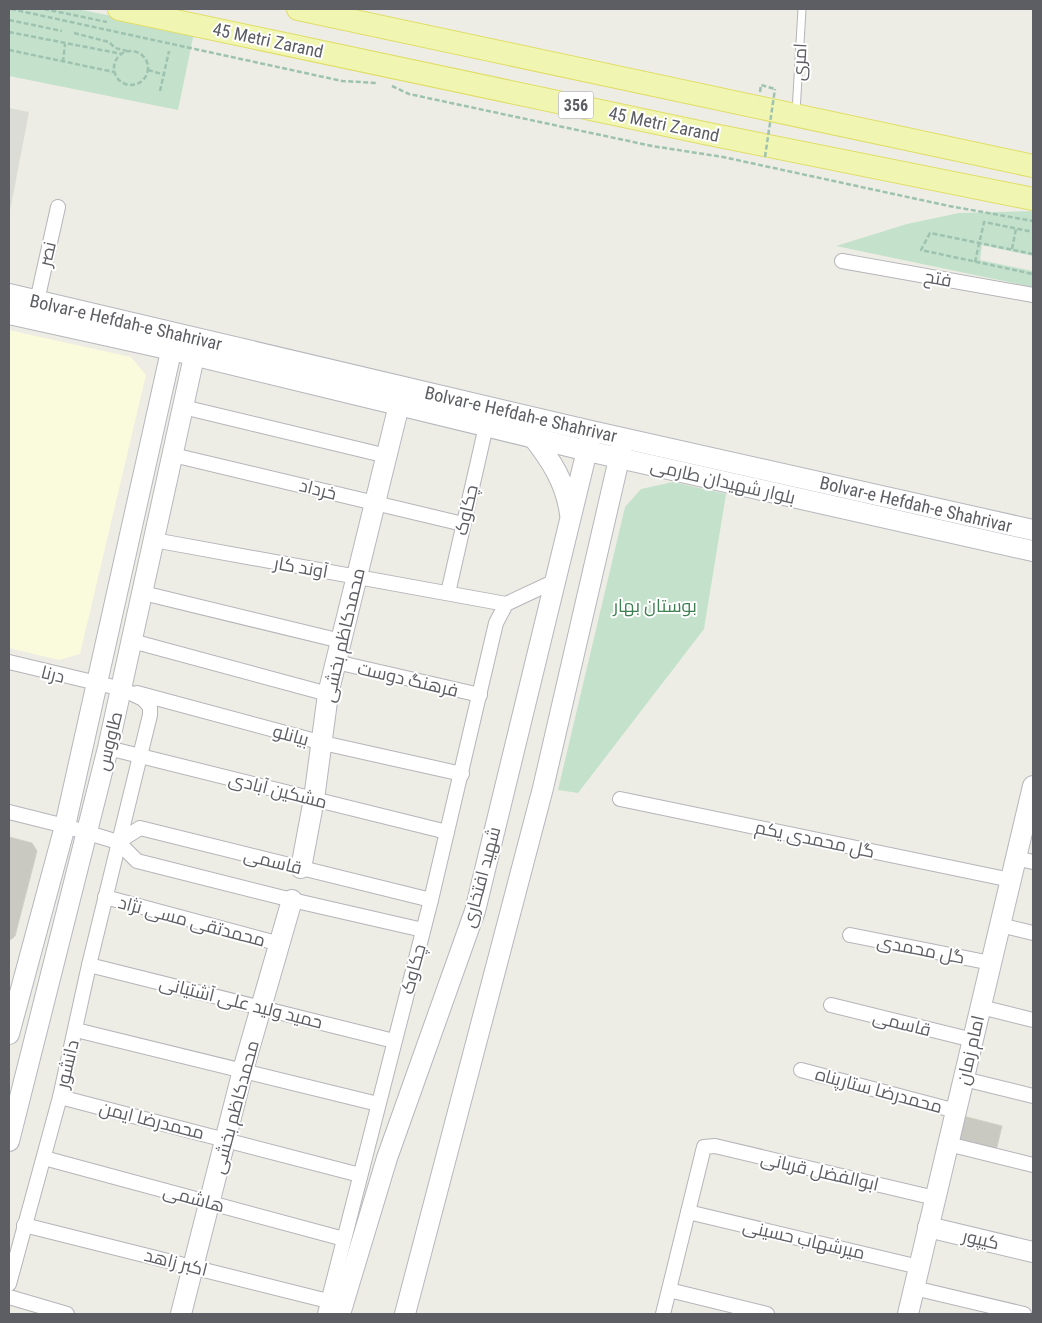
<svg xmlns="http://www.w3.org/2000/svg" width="1042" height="1323" font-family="'Roboto Condensed',Cairo,sans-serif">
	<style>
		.commercial { fill: #fafadd }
		.industrial { fill: #dcdcd7 }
		.green { fill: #c4e2cb }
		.building { fill: #c9c8c1; stroke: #d1d0c4 }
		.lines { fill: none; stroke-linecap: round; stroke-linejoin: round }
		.lane-casing { stroke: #b5b5ba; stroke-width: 9 }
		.street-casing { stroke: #b5b5ba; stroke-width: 16 }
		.secondary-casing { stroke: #b6b7bd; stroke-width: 22 }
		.primary-casing { stroke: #e1dd69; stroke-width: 24 }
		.path { stroke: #9ec2b0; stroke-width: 2.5; stroke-dasharray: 5 2.5; stroke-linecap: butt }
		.lane { stroke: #fff; stroke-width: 7 }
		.street { stroke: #fff; stroke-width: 14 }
		.secondary { stroke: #fff; stroke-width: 20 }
		.primary { stroke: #f0f6b1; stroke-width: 22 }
		.path-bridge { stroke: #9ec2b0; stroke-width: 2.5; stroke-dasharray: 5 2.5; stroke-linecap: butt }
		.labels { text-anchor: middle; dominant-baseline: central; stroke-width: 4; stroke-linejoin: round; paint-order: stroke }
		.shield { fill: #fff; stroke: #8e8e92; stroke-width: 1 }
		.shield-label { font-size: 16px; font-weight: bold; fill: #5d5e63 }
		.street-label { font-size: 18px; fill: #5d5e63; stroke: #fff }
		.park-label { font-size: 18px; fill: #3f8052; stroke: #fff }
	</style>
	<rect width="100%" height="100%" fill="#edede5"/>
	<path class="commercial" d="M 9,330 L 131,357 L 146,375 L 80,654 L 59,660 L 9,648 Z"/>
	<path class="industrial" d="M 9,108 L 29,112 L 9,216 Z"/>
	<g class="green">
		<path d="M 9,9 L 78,9 L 194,33 L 178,110 L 9,76 Z"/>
		<path d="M 1033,211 L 1033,256 L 982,245 L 980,260 L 1033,271 L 1033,287 L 836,246 L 907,224 L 959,213 Z"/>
		<path d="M 673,482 L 726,494 L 704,629 L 578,793 L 558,790 L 625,507 L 641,489 Z"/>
	</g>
	<g class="building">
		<path d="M 9,837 L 32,843 L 37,851 L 15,936 L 9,941 Z"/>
		<path d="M 963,1116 L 1002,1126 L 995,1155 L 956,1145 Z"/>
	</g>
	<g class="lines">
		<defs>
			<path id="lane" d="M 796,112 L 802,9"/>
			<g id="street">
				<path d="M 842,261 L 1033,295"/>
				<path d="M 37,301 L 58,207"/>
				<path d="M 183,407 L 387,456"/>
				<path d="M 173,455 L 463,524"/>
				<path d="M 154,540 L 506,604"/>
				<path d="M 143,593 L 341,641"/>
				<path d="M 448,593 L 486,426"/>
				<path d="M 132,641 L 328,694"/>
				<path d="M 9,662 L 122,689 L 143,699 L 150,707 L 150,715 L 89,965 L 60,1097 L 9,1284"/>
				<path d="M 336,662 L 480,695"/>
				<path d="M 137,693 L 323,743 L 462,774"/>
				<path d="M 108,748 L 447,832"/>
				<path d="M 620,799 L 1011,880"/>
				<path d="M 9,812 L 65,826 L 118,842 L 137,861 L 292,900 L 423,930"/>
				<path d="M 118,842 L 140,828 L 431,900"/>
				<path d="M 1016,858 L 1033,862"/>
				<path d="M 105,897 L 280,944"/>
				<path d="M 1000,925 L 1033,933"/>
				<path d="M 850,935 L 991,963"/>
				<path d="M 89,965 L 394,1041"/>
				<path d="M 831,1005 L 973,1040"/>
				<path d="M 981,1007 L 1033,1020"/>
				<path d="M 76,1030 L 378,1104"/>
				<path d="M 801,1070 L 956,1111"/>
				<path d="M 964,1079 L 1033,1096"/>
				<path d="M 60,1097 L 360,1175"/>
				<path d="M 948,1144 L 1033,1165"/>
				<path d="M 44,1158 L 344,1239"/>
				<path d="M 688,1212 L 919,1267"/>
				<path d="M 24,1225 L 328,1301"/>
				<path d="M 914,1288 L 1024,1314"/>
				<path d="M 669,1290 L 767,1314"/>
				<path d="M 9,1297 L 67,1314"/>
				<path d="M 325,1314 L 431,900 L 496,623 L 506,604 L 555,581"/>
				<path d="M 663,1314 L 704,1147 L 715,1146 L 935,1198"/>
			</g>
			<g id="secondary">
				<path d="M 9,294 L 591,431 L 1033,530"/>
				<path d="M 9,314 L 172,350 L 588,451 L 1033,551"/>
				<path d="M 532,436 C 551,460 566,483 570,514"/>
				<path d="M 301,868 L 314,799 L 328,694 L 399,405"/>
				<path d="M 9,1034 L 65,826 L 174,338"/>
				<path d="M 9,1141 L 108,748 L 197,343"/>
				<path d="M 928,1227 L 1033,1252"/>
				<path d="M 181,1314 L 243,1070 L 292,900"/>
				<path d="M 340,1314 L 387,1158 L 475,911 L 590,438"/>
				<path d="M 405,1314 L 543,788 L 622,446"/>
				<path d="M 908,1314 L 1033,786"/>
			</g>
			<g id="primary">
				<path d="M 119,9 L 704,133 L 1033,199"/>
				<path d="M 298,9 L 1033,166"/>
			</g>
		</defs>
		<use href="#lane" class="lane-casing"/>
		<use href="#street" class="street-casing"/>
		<use href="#secondary" class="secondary-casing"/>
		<use href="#primary" class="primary-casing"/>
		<g class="path">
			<path d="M 11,9 L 342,81 L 377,83"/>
			<path d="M 44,9 L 107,22"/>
			<path d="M 9,20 L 62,31"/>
			<path d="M 9,32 L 122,54"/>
			<path d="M 74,33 L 109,42 L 115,48 L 127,51"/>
			<path d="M 9,50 L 114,72"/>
			<circle cx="131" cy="68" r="17"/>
			<path d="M 63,62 L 65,44"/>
			<path d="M 148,70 L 165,75"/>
			<path d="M 392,86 L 409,94 L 652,146 L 723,157 L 949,206 L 1033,221"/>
			<path d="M 160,91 L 169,51"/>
			<path d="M 760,92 L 761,85 L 775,89"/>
			<path d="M 1012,249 L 1016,229"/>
			<path d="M 1033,254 L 930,233 L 921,250 L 1033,274"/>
			<path d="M 975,262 L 984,222 L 1033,232"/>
		</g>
		<use href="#lane" class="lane"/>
		<use href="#street" class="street"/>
		<use href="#secondary" class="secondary"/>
		<use href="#primary" class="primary"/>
		<path class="path-bridge" d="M 765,157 L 775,89"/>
	</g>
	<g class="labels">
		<rect class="shield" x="558.5" y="91.5" width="35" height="27" rx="4"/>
		<g class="shield-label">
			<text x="576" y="105">356</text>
		</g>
		<g class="street-label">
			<text transform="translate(268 40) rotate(12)">45 Metri Zarand</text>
			<text transform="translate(799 62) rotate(-87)">امری</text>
			<text transform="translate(664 124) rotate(12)">45 Metri Zarand</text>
			<text transform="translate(47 254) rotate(-77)">نصر</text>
			<text transform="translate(938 278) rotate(10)">فتح</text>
			<text transform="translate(126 322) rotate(13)">Bolvar-e Hefdah-e Shahrivar</text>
			<text transform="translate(521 414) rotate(13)">Bolvar-e Hefdah-e Shahrivar</text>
			<text transform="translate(723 481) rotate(13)">بلوار شهیدان طارمی</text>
			<text transform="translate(318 489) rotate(14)">خرداد</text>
			<text transform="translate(916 504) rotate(13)">Bolvar-e Hefdah-e Shahrivar</text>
			<text transform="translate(466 510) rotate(-77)">چکاوک</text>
			<text transform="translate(301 567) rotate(10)">آوند کار</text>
			<text transform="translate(343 635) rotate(-77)">محمدکاظم بخشی</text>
			<text transform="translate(53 674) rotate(14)">درنا</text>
			<text transform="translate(408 679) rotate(13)">فرهنگ دوست</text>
			<text transform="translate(291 735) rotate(15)">بیانلو</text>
			<text transform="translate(109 741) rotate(-76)">طاووس</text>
			<text transform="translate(278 790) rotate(14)">مشکین آبادی</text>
			<text transform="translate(815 839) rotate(12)">گل محمدی یکم</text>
			<text transform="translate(273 861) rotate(14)">قاسمی</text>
			<text transform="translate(481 877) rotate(-75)">شهید افتخاری</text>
			<text transform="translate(192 921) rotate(15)">محمدتقی مسی نژاد</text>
			<text transform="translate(921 949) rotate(11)">گل محمدی</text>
			<text transform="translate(413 969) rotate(-75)">چکاوک</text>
			<text transform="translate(241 1002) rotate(14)">حمید ولید علی آشتیانی</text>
			<text transform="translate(902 1023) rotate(14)">قاسمی</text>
			<text transform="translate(970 1050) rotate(-77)">امام زمان</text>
			<text transform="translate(67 1064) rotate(-77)">دانشور</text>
			<text transform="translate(879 1090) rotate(15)">محمدرضا ستارپناه</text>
			<text transform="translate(235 1107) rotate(-75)">محمدکاظم بخشی</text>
			<text transform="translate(152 1120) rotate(14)">محمدرضا ایمن</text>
			<text transform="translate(820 1171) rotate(13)">ابوالفضل قربانی</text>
			<text transform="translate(194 1198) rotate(15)">هاشمی</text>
			<text transform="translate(804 1239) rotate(13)">میرشهاب حسینی</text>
			<text transform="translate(981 1239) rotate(13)">کیپور</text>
			<text transform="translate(176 1262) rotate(14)">اکبر زاهد</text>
		</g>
		<g class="park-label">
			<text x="655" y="605">بوستان بهار</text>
		</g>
	</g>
	<rect width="1042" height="1323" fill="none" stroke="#5d5e63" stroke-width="20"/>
</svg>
